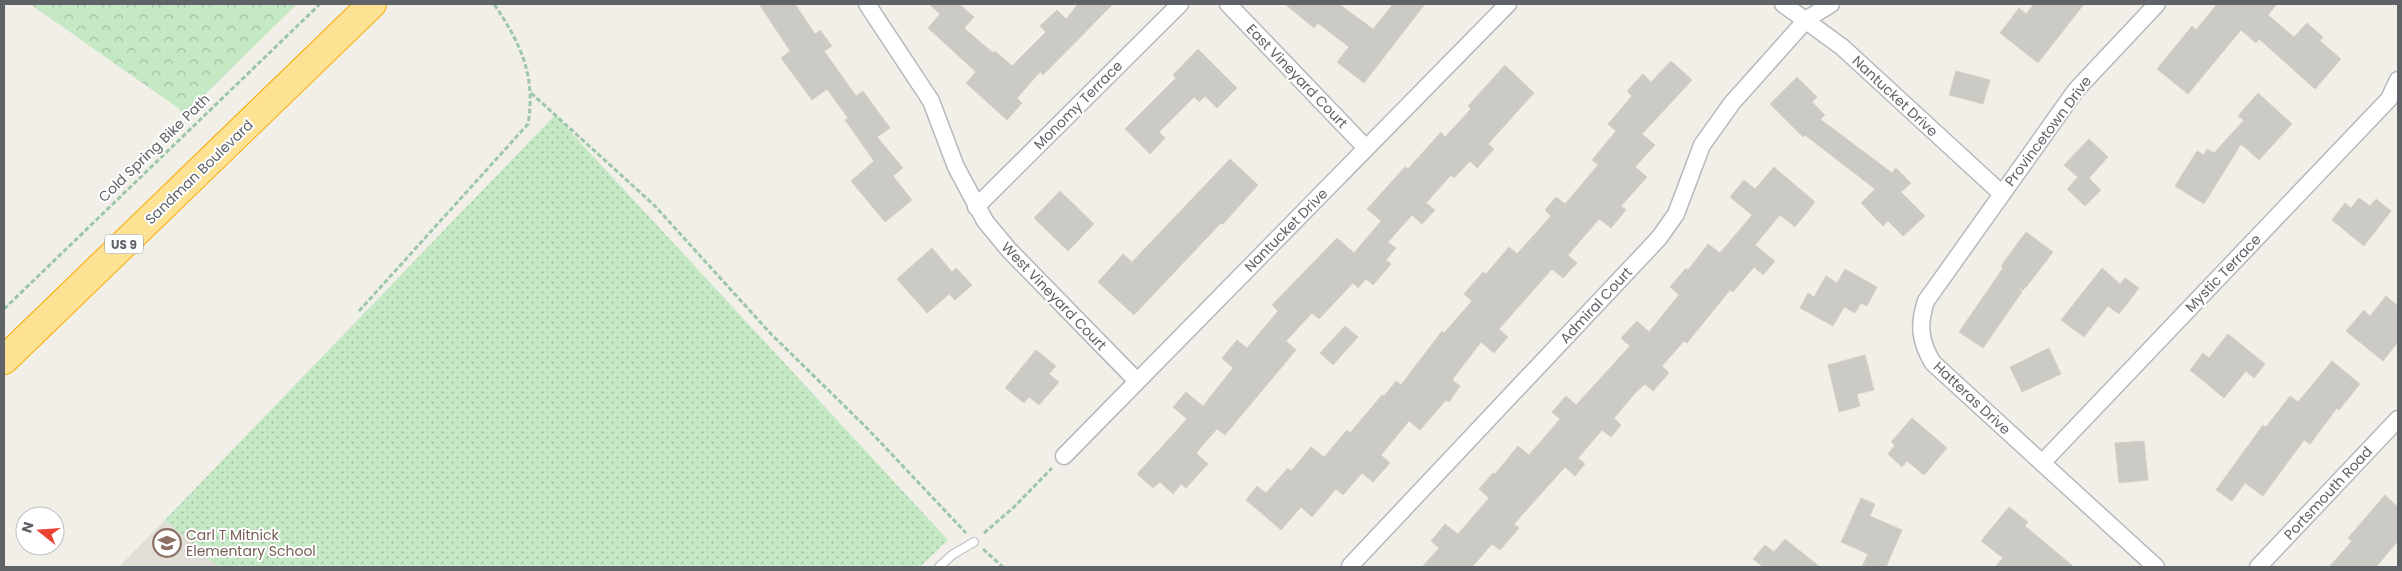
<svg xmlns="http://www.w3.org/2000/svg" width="2402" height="571" font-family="Poppins,sans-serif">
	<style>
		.education { fill: #e1ded6 }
		.forest { fill: url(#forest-crowns) }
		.park { fill: url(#park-dots) }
		.building { fill: #cccac5; stroke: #d6d1c6 }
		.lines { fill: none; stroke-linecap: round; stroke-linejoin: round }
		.lane-casing { stroke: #b5b8bc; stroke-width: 10 }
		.street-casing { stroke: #b5b8bc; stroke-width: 19 }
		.highway-casing { stroke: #f9ab00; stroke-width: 30 }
		.path { stroke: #9cc7a9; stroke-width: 3; stroke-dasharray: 5 2.5; stroke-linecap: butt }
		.lane { stroke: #fff; stroke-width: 8 }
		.street { stroke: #fff; stroke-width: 16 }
		.highway { stroke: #fde293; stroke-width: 28 }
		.labels { text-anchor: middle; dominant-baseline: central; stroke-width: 4; stroke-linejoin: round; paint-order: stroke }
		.shield { fill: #fff; stroke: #8f9295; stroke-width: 1 }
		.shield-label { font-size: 12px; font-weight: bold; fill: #5f6368 }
		.street-label { font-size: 14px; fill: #5f6368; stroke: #fff }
		.education-label { font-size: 14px; fill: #785e54; stroke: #fff; text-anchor: start }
	</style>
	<defs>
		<pattern id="forest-crowns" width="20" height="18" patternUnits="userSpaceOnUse" patternTransform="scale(1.25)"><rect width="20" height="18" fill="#c5e8c5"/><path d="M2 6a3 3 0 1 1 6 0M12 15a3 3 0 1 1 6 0" fill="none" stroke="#a3c0a4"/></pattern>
		<pattern id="park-dots" width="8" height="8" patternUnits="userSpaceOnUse" patternTransform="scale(1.25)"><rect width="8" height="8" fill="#c5e8c5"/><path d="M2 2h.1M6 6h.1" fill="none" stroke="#a3c0a4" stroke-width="1.8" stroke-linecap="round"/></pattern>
	</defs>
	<rect width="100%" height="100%" fill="#f1efe8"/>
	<path class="education" d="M 165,520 L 218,567 L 119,567 Z"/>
	<path class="forest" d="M 30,4 L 297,4 L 184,115 L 178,108 Z"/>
	<path class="park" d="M 555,115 L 948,540 L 920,567 L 218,567 L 165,520 Z"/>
	<g class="building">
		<path d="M 759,4 L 795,4 L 815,34 L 820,30 L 832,46 L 824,51 L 856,96 L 863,91 L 890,128 L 877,137 L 903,168 L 893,176 L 912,200 L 885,222 L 851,181 L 874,161 L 845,120 L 848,118 L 827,89 L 812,100 L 781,58 L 790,51 Z"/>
		<path d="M 929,4 L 959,4 L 974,17 L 964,28 L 993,53 L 995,51 L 1012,66 L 1046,32 L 1040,26 L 1057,10 L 1066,19 L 1078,4 L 1113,4 L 1043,75 L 1040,72 L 1017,98 L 1022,103 L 1007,120 L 966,83 L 976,72 L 928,28 L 940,14 Z"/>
		<path d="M 1285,4 L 1339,4 L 1373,29 L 1393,4 L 1425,4 L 1364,83 L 1337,62 L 1349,47 L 1318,23 L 1314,28 Z"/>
		<path d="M 2034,4 L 2084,4 L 2038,63 L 2000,33 L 2019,8 L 2026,14 Z"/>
		<path d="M 2217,4 L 2277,4 L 2268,15 L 2294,37 L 2307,23 L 2323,37 L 2320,41 L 2341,59 L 2315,89 L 2259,39 L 2256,43 L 2241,30 L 2188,94 L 2157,69 L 2192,26 L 2196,30 Z"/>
		<path d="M 1198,49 L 1237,88 L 1217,108 L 1205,96 L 1199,102 L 1194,97 L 1159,132 L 1165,138 L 1150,154 L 1125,129 L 1176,78 L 1173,75 Z"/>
		<path d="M 1671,61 L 1692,80 L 1642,134 L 1655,145 L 1635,167 L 1647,177 L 1621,206 L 1626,210 L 1611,228 L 1599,219 L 1568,255 L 1577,263 L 1563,278 L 1552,269 L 1499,329 L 1508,337 L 1494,353 L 1481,342 L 1452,380 L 1460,386 L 1449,402 L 1446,400 L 1420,430 L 1409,421 L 1381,455 L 1390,463 L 1373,482 L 1362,473 L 1343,495 L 1336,489 L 1312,517 L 1301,507 L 1281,530 L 1246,500 L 1257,486 L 1266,493 L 1288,468 L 1291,471 L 1311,447 L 1324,457 L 1347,430 L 1350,433 L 1382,395 L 1384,396 L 1396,381 L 1401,385 L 1442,331 L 1444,333 L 1472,301 L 1464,294 L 1483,272 L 1486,274 L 1509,247 L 1517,254 L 1551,216 L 1545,210 L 1556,197 L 1565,204 L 1598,165 L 1592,160 L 1616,131 L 1608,124 L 1632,96 L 1627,91 L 1643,74 L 1651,82 Z"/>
		<path d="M 1505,65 L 1534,93 L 1488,144 L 1494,149 L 1477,168 L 1470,161 L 1454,178 L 1451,175 L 1426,203 L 1435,210 L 1422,224 L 1412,215 L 1388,242 L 1396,248 L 1386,260 L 1391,264 L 1373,285 L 1366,279 L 1358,288 L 1353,283 L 1319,319 L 1312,313 L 1286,341 L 1296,350 L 1225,435 L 1217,429 L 1196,453 L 1208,464 L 1186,488 L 1181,484 L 1173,494 L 1160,482 L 1153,488 L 1137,474 L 1187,419 L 1173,407 L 1186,392 L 1203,406 L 1233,368 L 1222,358 L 1237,340 L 1247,348 L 1278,311 L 1272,305 L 1337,238 L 1354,253 L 1381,221 L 1367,209 L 1405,167 L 1408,169 L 1441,132 L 1445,137 L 1471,109 L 1468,106 Z"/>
		<path d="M 1956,71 L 1990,80 L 1983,104 L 1949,95 Z"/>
		<path d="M 1797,77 L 1817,97 L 1812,102 L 1825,115 L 1820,119 L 1892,173 L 1896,168 L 1911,183 L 1901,192 L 1925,216 L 1903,236 L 1888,221 L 1883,226 L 1861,203 L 1875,189 L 1805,135 L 1803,137 L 1770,104 Z"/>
		<path d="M 2258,93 L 2292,124 L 2259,160 L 2241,144 L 2204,204 L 2175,186 L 2197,151 L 2204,155 L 2207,149 L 2214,153 L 2244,120 L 2238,116 Z"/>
		<path d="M 2089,139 L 2108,157 L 2089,178 L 2101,190 L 2085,206 L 2067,189 L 2078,177 L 2064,165 Z"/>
		<path d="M 1230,159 L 1258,185 L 1223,224 L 1221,223 L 1134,315 L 1098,282 L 1123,254 L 1132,262 Z"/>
		<path d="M 1774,167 L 1815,202 L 1795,227 L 1780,215 L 1755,245 L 1775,261 L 1763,275 L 1754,267 L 1733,292 L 1730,290 L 1687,343 L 1684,341 L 1662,366 L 1669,373 L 1653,391 L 1645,384 L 1636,392 L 1614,418 L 1621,425 L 1611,437 L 1602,430 L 1578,458 L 1585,464 L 1575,476 L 1565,467 L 1514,524 L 1519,528 L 1500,550 L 1492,544 L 1472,567 L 1422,567 L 1439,548 L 1431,541 L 1445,524 L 1458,534 L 1489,498 L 1479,489 L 1493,473 L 1495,474 L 1518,446 L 1529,455 L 1560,419 L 1552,412 L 1566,396 L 1576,405 L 1630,346 L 1621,338 L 1637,321 L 1649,332 L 1679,295 L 1670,287 L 1686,268 L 1688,270 L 1708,244 L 1720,253 L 1752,215 L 1730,197 L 1744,180 L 1755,189 Z"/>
		<path d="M 1060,191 L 1094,224 L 1068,251 L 1034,218 Z"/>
		<path d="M 2359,198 L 2370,206 L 2376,199 L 2391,211 L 2364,246 L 2332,220 L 2345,203 L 2351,208 Z"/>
		<path d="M 2026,232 L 2053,252 L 2027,286 L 2023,290 L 2019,287 L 2022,292 L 1983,348 L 1959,332 L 2003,268 L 2001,266 Z"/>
		<path d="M 932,248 L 952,272 L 956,268 L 972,285 L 955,300 L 949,294 L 927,313 L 897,279 Z"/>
		<path d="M 2102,268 L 2120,284 L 2125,278 L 2139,288 L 2119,314 L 2108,306 L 2084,337 L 2061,320 Z"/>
		<path d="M 1845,269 L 1877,287 L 1867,306 L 1861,303 L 1855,313 L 1844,307 L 1833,326 L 1800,308 L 1808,293 L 1814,297 L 1826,276 L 1837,283 Z"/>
		<path d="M 2386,296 L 2398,306 L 2398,342 L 2383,361 L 2346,331 L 2364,310 L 2370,316 Z"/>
		<path d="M 1345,326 L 1358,337 L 1333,365 L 1320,353 Z"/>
		<path d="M 2228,334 L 2265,364 L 2254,378 L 2246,371 L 2224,398 L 2190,370 L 2203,353 L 2209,358 Z"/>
		<path d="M 2049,348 L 2061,374 L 2022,392 L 2010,367 Z"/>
		<path d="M 1036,350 L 1056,366 L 1049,374 L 1059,382 L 1039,405 L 1029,397 L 1024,403 L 1005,388 Z"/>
		<path d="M 1865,355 L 1874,390 L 1857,394 L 1860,406 L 1839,412 L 1828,365 Z"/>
		<path d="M 2332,361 L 2360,384 L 2339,410 L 2337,408 L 2310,444 L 2304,440 L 2263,496 L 2245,483 L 2232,501 L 2216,490 L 2263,425 L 2266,427 L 2290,396 L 2298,402 Z"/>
		<path d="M 1912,418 L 1947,448 L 1924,475 L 1907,461 L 1902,467 L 1888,454 L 1895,445 L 1891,442 Z"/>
		<path d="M 2144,441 L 2148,480 L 2119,483 L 2115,443 Z"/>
		<path d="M 2385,495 L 2398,507 L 2398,541 L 2376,567 L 2329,567 L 2352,541 L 2348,538 Z"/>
		<path d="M 1861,498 L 1875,504 L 1870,516 L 1902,530 L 1886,567 L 1862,567 L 1868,554 L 1841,542 Z"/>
		<path d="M 2009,507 L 2028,522 L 2025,526 L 2074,567 L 1995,567 L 2003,558 L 1981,541 Z"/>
		<path d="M 1785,539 L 1820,567 L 1761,567 L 1762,566 L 1753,559 L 1765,545 L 1774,552 Z"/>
	</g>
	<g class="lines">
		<defs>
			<path id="lane" d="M 939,567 L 952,555 L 974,542"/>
			<g id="street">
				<path d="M 867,4 L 931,101 L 956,167 L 985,221 L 1009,250 L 1137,381"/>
				<path d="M 1228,4 L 1366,148"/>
				<path d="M 1783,4 L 1842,47 L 2002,194"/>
				<path d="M 976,207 L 1180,4"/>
				<path d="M 1064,456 L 1508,4"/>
				<path d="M 2042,463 L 2389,99 L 2398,80"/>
				<path d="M 1350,566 L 1659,238 L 1676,214 L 1702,145 L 1732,103 L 1807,19 L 1831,4"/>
				<path d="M 2156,567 L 1933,363 C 1920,342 1918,325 1926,301 L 2076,90 L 2157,4"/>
				<path d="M 2258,567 L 2398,419"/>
			</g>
			<path id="highway" d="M 4,360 L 372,4"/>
		</defs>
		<use href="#lane" class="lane-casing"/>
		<use href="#street" class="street-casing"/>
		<use href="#highway" class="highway-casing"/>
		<g class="path">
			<path d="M 531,93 L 654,205 L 771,334 L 865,426 L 966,533"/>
			<path d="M 4,309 L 320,4"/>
			<path d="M 359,311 L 528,124 C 536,76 521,44 494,4"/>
			<path d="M 984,533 L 1014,507 L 1052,468"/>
			<path d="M 983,549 L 1003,567"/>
		</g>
		<use href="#lane" class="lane"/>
		<use href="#street" class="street"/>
		<use href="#highway" class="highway"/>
	</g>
	<defs>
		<symbol id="school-ring" viewBox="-11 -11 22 22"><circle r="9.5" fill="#fff" stroke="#8d6e63" stroke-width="1.5"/><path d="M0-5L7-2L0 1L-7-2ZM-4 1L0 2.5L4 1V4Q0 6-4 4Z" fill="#8d6e63"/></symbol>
	</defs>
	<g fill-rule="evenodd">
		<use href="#school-ring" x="151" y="527" width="32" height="32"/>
	</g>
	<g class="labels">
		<rect class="shield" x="105" y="234.5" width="38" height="19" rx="4"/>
		<g class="shield-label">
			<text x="124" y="244">US 9</text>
		</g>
		<g class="street-label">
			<text transform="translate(1297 76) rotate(46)">East Vineyard Court</text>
			<text transform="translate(1895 96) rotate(43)">Nantucket Drive</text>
			<text transform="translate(1078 105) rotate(-45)">Monomy Terrace</text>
			<text transform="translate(2048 131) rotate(-53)">Provincetown Drive</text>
			<text transform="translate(154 148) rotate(-44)">Cold Spring Bike Path</text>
			<text transform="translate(199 172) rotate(-44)">Sandman Boulevard</text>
			<text transform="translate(1286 230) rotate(-45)">Nantucket Drive</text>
			<text transform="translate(2223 273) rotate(-46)">Mystic Terrace</text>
			<text transform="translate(1054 296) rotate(46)">West Vineyard Court</text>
			<text transform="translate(1596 305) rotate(-47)">Admiral Court</text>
			<text transform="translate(1972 398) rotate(43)">Hatteras Drive</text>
			<text transform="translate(2328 493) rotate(-47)">Portsmouth Road</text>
		</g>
		<g class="education-label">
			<text x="186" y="535">Carl T Mitnick<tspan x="186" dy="16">Elementary School</tspan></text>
		</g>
	</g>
	<rect width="2402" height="571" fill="none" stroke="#5f6368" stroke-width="10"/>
	<g transform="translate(40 531) rotate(287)"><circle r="24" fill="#ffffff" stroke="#bfc1c3"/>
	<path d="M0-4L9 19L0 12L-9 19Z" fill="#ea4335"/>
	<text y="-8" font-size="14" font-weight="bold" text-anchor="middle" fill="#5f6368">N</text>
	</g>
</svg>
